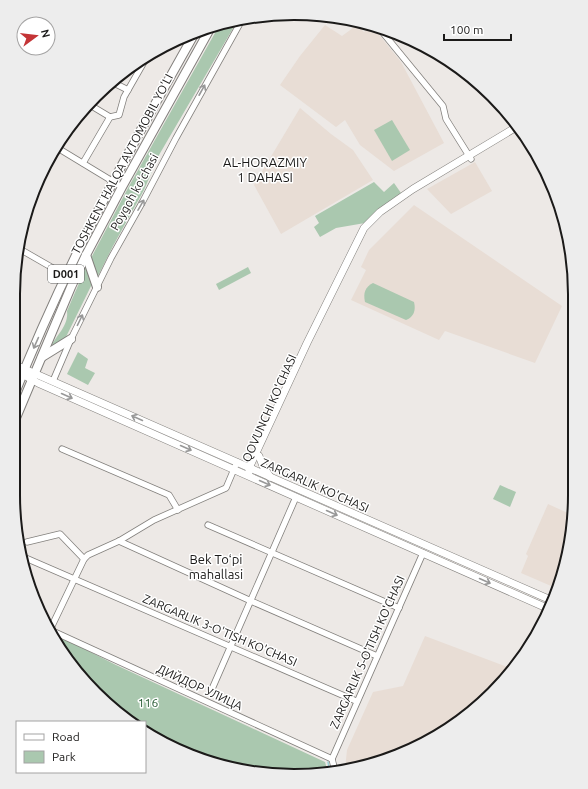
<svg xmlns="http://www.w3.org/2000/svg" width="588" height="789" font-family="Ubuntu,sans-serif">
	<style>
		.built { fill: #e8ddd5 }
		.green { fill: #aac8af }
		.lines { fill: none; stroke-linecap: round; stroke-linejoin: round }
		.stream { stroke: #9bd1d6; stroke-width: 1.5 }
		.minor-casing { stroke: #83807d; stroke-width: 7 }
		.major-casing { stroke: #83807d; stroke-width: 8 }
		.highway-casing { stroke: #83807d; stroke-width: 10 }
		.minor { stroke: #fff; stroke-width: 5.5 }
		.major { stroke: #fff; stroke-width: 7 }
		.highway { stroke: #fff; stroke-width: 8 }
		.oneway { stroke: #989898 }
		.labels { text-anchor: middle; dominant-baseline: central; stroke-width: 3; stroke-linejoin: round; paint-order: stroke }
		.shield { fill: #fff; stroke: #5f5f5e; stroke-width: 1 }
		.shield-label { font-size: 11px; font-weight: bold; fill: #1b1a19 }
		.street-label { font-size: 12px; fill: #1b1a19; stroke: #fff }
		.park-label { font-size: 12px; fill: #235830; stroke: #fff }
		.neighbourhood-label { font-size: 13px; fill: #1b1a19; stroke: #fff }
		.rim { fill: none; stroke: #1b1a19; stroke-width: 2 }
	</style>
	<rect width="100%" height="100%" fill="#ede9e6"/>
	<g class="built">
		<path d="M 325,25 L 342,36 L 357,25 L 364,32 L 372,26 L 401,62 L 444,143 L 394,171 L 360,145 L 345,120 L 336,127 L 280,85 L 300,56 Z"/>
		<path d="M 300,108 L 331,134 L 353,150 L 373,180 L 281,234 L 254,185 Z"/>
		<path d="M 475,162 L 492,191 L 451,214 L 427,189 Z"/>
		<path d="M 414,205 L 562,306 L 535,363 L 445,331 L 439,340 L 351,300 L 366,270 L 361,267 L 369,250 Z"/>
		<path d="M 548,504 L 570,514 L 567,521 L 573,525 L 573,531 L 558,589 L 521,573 L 528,556 L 526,554 Z"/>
		<path d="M 425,636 L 513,669 L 505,680 L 450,729 L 385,761 L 345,769 L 347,750 L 373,692 L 403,686 Z"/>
	</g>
	<g class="green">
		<path d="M 239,18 L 159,155 L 144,190 L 113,246 L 98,276 L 95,277 L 90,260 L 128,188 L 220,24 Z"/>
		<path d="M 392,120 L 410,150 L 392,161 L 374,130 Z"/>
		<path d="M 374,182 L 384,192 L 394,183 L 401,193 L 365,223 L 336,228 L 320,237 L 314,227 L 319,223 L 315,216 Z"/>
		<path d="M 86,267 L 92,284 L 64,341 L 51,347 C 56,335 69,326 67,311 Z"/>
		<path d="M 248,267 L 251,273 L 219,290 L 216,284 Z"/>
		<path d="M 373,283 L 414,302 C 416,310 414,317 406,320 L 365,302 C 363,293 365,287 373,283 Z"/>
		<path d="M 78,352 L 88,359 L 85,368 L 95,373 L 88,385 L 67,374 Z"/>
		<path d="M 500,485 L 516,492 L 510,507 L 493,499 Z"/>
		<path d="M 49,631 L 116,665 L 325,762 L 328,772 L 312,775 L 239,771 L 170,747 L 145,731 L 145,722 L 132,722 L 109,706 L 51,636 Z"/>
	</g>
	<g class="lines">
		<path class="stream" d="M 328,762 L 330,772"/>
		<defs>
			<g id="minor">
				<path d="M 379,28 L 443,106 L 446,119 L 471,159"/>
				<path d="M 114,83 L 128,90"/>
				<path d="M 90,105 L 110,117"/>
				<path d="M 56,147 L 122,187"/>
				<path d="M 57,148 L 62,137"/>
				<path d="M 83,163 L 110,117 L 119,115 L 124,97 L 148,55"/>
				<path d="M 18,248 L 65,275"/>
				<path d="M 53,381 L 71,339 L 111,258 L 143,201 L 176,138 L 243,18"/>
				<path d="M 62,449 L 169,495 L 178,510"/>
				<path d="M 208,525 L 399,608"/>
				<path d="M 119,541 L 251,601 L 377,656"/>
				<path d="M 27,542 L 60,534 L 84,559"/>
				<path d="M 21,556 L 356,701"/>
				<path d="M 48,629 L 332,759"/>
				<path d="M 50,630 L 84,559 L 88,555 L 119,541 L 154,520 L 226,488 L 237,462"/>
				<path d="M 212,689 L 296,497"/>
				<path d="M 332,759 L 423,553"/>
				<path d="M 332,759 L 335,771"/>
			</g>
			<g id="major">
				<path d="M 13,364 L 553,601"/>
				<path d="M 13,369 L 38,383 L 549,609"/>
				<path d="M 259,456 L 263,466 L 270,477"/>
				<path d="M 249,472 L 249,468 L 307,343 L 364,228 L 380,212 L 413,189 L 518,126"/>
			</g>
			<g id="highway">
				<path d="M 86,255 L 97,287"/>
				<path d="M 42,357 L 71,339"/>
				<path d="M 13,398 C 63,270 128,151 196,31"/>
				<path d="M 13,425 L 71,287 L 86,255 L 122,187 L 211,27"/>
			</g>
		</defs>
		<use href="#minor" class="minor-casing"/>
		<use href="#major" class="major-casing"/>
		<use href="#highway" class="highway-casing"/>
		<use href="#minor" class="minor"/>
		<use href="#major" class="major"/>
		<use href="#highway" class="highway"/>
	</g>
	<defs><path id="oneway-shaft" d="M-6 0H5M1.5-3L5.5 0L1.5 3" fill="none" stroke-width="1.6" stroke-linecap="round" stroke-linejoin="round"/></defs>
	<g class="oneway">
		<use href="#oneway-shaft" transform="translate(202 90) rotate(-61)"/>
		<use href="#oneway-shaft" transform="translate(141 205) rotate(-60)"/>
		<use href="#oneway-shaft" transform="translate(80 320) rotate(-64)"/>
		<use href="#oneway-shaft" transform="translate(36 343) rotate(114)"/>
		<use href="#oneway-shaft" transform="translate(67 396) rotate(24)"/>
		<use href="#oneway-shaft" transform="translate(137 418) rotate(-156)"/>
		<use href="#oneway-shaft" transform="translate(186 448) rotate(24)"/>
		<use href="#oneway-shaft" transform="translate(265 483) rotate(24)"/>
		<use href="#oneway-shaft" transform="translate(332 513) rotate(24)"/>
		<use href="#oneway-shaft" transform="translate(485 581) rotate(24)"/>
	</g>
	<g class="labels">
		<rect class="shield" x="48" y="265" width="36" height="18" rx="3"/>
		<g class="shield-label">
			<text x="66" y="274">D001</text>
		</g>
		<g class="street-label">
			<text transform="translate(122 164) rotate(-62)">TOSHKENT HALQA AVTOMOBIL YO'LI</text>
			<text transform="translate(134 192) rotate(-61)">Poygoh koʻchasi</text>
			<text transform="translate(269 408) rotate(-66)">QOVUNCHI KO'CHASI</text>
			<text transform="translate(315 485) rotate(24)">ZARGARLIK KO'CHASI</text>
			<text transform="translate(220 630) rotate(23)">ZARGARLIK 3-O'TISH KO'CHASI</text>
			<text transform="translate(367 652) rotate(-66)">ZARGARLIK 5-O'TISH KO'CHASI</text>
			<text transform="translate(200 687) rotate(25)">ДИЙДОР УЛИЦА</text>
		</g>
		<g class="park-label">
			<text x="148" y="702">116</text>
		</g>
		<g class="neighbourhood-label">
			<text x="265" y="162">AL-HORAZMIY<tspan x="265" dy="15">1 DAHASI</tspan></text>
			<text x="216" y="559">Bek Toʻpi<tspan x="216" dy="15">mahallasi</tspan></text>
		</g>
	</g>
	<path d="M0 0H588V789H0ZM294 20H294A274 274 0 0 1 568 294V495A274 274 0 0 1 294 769H294A274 274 0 0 1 20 495V294A274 274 0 0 1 294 20Z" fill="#ededed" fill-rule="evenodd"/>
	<path class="rim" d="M294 20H294A274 274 0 0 1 568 294V495A274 274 0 0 1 294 769H294A274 274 0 0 1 20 495V294A274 274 0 0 1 294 20Z"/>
	<rect x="16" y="721" width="130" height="52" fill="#ffffff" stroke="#a4a3a3"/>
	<rect x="24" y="734" width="20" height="6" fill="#ffffff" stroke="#a4a3a3"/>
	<text x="52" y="741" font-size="12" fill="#1b1a19">Road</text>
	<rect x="24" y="751" width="20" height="12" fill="#aac8af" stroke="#a4a3a3"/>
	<text x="52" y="761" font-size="12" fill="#1b1a19">Park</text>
	<g transform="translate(36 36) rotate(75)"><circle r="19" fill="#ffffff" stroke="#a4a3a3"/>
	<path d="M0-3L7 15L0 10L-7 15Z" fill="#c43436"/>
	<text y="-6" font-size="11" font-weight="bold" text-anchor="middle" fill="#1b1a19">N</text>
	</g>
	<path d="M444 34v6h67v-6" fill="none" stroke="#1b1a19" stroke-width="2"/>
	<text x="450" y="34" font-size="12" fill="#1b1a19" stroke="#ffffff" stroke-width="3" paint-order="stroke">100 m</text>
</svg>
